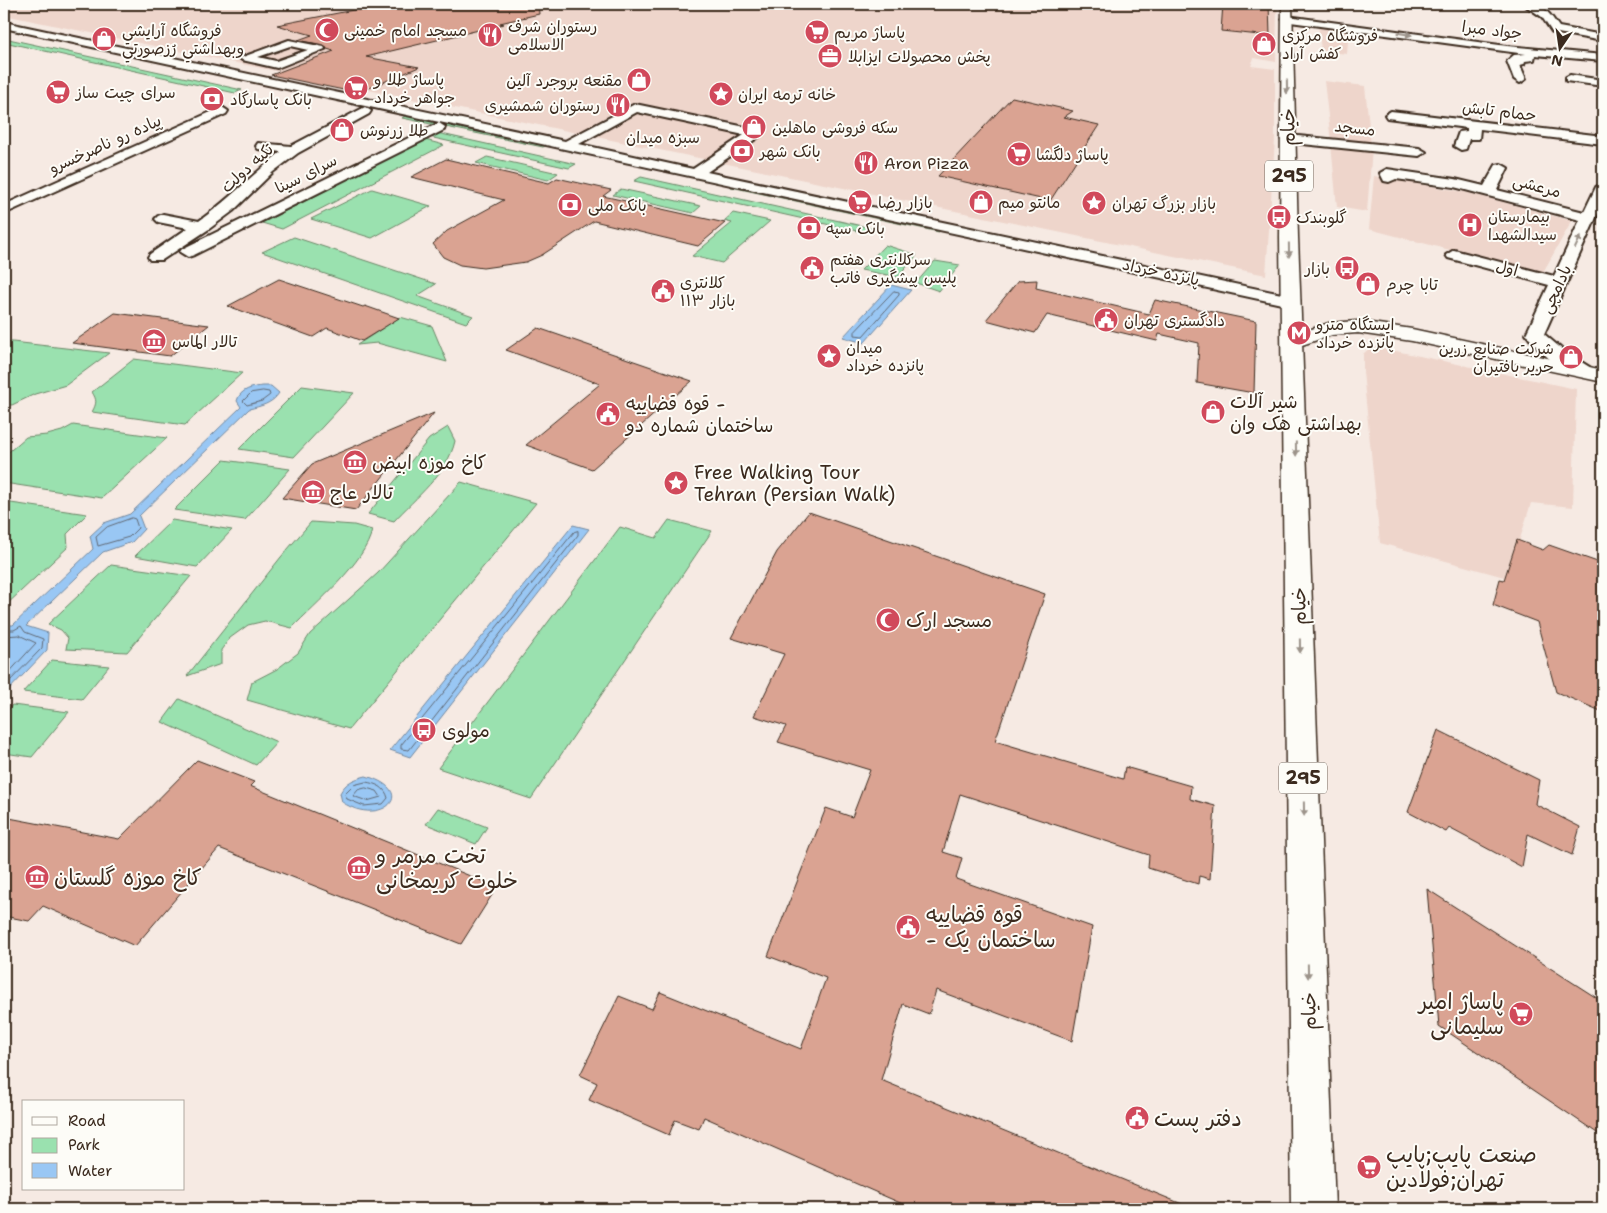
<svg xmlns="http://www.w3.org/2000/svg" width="1607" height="1213" font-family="'Shantell Sans','Playpen Sans Arabic',sans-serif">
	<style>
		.built { fill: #eed5cb }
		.green { fill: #9ae1af; stroke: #6a8666 }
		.water { fill: #99c7f4; stroke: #73889e }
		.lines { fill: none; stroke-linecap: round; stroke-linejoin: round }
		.shore { stroke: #616974; stroke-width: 1 }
		.building { fill: #daa392; stroke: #3b2a1e }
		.street-casing { stroke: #3b2a1e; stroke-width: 4 }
		.secondary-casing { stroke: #3b2a1e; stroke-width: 3 }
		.primary-casing { stroke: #3b2a1e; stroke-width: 3 }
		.street { fill: #fdfcf7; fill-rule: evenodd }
		.secondary { fill: #fdfcf7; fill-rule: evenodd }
		.primary { fill: #fdfcf7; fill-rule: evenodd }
		.oneway { fill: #9c938a }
		.labels { text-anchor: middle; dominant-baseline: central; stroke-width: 4; stroke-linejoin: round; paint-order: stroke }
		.far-poi-label { font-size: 16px; fill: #3b2a1e; stroke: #fdfcf7; text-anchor: start }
		.far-street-label { font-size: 16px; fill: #3b2a1e; stroke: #fdfcf7 }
		.far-neighbourhood-label { font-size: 16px; fill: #3b2a1e; stroke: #fdfcf7 }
		.shield { fill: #fdfcf7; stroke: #75695f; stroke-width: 1 }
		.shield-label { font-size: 18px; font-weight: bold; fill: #3b2a1e }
		.street-label { font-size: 19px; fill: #3b2a1e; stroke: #fdfcf7 }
		.poi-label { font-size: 19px; fill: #3b2a1e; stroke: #fdfcf7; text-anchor: start }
		.near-poi-label { font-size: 22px; fill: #3b2a1e; stroke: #fdfcf7; text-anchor: start }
	</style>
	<rect width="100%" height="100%" fill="#f6eae3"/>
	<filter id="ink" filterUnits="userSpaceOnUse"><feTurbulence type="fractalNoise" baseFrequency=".02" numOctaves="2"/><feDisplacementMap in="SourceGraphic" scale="10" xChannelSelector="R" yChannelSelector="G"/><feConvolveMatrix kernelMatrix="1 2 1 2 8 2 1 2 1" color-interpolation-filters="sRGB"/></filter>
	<g filter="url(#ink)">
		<g class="built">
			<path d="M 4,4 L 1277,4 L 1276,62 L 1254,58 L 1251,66 L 1275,69 L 1275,139 L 1266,275 L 4,15 Z"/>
			<path d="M 1318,23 L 1349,27 L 1347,54 L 1321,51 Z"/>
			<path d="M 1324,81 L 1365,86 L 1371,146 L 1331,142 Z"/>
			<path d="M 1331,144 L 1372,148 L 1367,212 L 1337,207 Z"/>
			<path d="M 1374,176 L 1470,193 L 1572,221 L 1542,274 L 1369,229 Z"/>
			<path d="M 1372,346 L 1576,389 L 1573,507 L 1531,503 L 1508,578 L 1380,543 L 1363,372 L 1363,354 Z"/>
		</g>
		<g class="green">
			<path d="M 4,38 L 242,90 L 235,93 L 4,42 Z"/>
			<path d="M 408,114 L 549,144 L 543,147 L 402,118 Z"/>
			<path d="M 437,133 L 576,164 L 569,168 L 429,137 Z"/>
			<path d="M 425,140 L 444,145 L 282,229 L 262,223 Z"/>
			<path d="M 487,157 L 558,173 L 548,180 L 476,163 Z"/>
			<path d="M 641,177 L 871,228 L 866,233 L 634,181 Z"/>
			<path d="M 736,183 L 942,228 L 939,232 L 731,187 Z"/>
			<path d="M 372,189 L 431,206 L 372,238 L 311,219 Z"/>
			<path d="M 621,189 L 701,206 L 693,213 L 613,195 Z"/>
			<path d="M 733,213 L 770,221 L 722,263 L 692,256 L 732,223 L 724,221 Z"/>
			<path d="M 294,237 L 436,284 L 417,296 L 473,316 L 466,323 L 262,252 Z"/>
			<path d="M 885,245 L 917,255 L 898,277 L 861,270 Z"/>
			<path d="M 935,261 L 960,265 L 939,291 L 916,283 Z"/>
			<path d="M 400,317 L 432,326 L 447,362 L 377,343 L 357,345 Z"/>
			<path d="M 4,341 L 109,353 L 66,385 L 35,394 L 12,405 L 4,404 Z"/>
			<path d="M 134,359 L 242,373 L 185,425 L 92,412 C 97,403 97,400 92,392 Z"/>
			<path d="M 302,386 L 354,393 L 294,457 L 239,449 Z"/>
			<path d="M 73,425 L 167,438 L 102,498 L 4,483 L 4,456 L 26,437 L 47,435 L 62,431 Z"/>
			<path d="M 448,427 L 455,441 C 448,473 415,498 394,521 L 368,514 L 429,439 Z"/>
			<path d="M 224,460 L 290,469 L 245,520 L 174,510 Z"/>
			<path d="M 461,482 L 536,503 L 349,729 L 247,700 L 252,682 L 277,669 L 298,653 L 310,634 L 378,573 Z"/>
			<path d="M 4,502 L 87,514 L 67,534 L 68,547 L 4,607 Z"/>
			<path d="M 172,520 L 232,530 L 197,567 L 135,556 Z"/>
			<path d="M 669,520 L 712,531 L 531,799 L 438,768 L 620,527 L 656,538 Z"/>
			<path d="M 311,522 L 354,525 L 372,530 C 366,562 315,604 292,628 L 265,621 L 248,625 L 230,638 L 221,650 L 221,664 L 187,676 L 281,557 Z"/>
			<path d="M 111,565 L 191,576 L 127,652 L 66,649 L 68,638 L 61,630 L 48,624 Z"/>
			<path d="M 52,660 L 109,666 L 82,699 L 23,692 Z"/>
			<path d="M 179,699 L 277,742 L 256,765 L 162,722 Z"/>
			<path d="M 12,705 L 69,712 L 32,757 L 4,753 L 4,715 Z"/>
			<path d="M 438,808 L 487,827 L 476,844 L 426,824 Z"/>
		</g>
		<g class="water">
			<path d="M 891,285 L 911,290 L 864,343 L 843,337 Z"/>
			<path d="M 263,386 L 271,386 L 279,393 C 272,404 261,406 249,409 L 139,516 L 144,529 L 132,542 L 103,552 L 26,626 L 48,633 L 47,650 L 4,695 L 4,625 L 13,625 L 93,549 L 90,536 L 104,523 L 130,514 L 241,407 L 237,401 C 240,389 253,387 263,386 Z"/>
			<path d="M 573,525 L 589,529 L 410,757 L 390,750 Z"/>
			<path d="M 366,776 C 421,792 380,828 342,802 L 340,793 C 346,782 354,779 366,776 Z"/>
		</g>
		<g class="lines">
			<g class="shore">
				<path d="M 894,291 L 899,292 L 899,295 L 863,336 L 855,335 L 855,332 Z"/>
				<path d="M 263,391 L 269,392 L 270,395 L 262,401 L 247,405 L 243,401 L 251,393 Z"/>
				<path d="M 132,518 L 135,519 L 138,528 L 129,537 L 98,546 L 96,537 L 107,527 Z"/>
				<path d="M 578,531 L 578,535 L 409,750 L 401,749 L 401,745 L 574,532 Z"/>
				<path d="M 4,630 L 14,630 L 21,626 L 25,632 L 43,639 L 42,648 L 4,687"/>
				<path d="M 4,636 L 19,635 L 36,643 L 4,678"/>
				<path d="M 366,782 C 377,784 385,787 388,798 L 383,804 L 364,806 L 347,799 L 345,794 L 354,785 Z"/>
				<path d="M 366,788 L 377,791 L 381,797 L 367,801 L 353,796 L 358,790 Z"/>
			</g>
		</g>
		<g class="building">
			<path d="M 384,4 L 538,4 L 539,14 L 500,23 L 504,24 L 366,57 L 419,67 L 358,93 L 271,75 L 334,51 L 327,49 L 324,45 L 298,40 L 312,35 L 277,25 Z"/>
			<path d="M 1223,4 L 1269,4 L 1270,36 L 1221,31 Z"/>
			<path d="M 1012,97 L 1073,111 L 1064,117 L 1099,125 L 1050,201 L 938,176 Z"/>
			<path d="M 446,159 L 549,183 L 557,178 L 611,190 L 603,196 L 725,223 L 698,246 L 594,221 L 542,255 L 526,262 L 483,268 L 460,265 L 443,257 L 433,244 L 447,231 L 504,200 L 411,177 Z"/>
			<path d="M 279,279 L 363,307 L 365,306 L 399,318 L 362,341 L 327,328 L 313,337 L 228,306 Z"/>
			<path d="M 1037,280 L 1036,288 L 1149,314 L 1155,300 L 1256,321 L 1254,393 L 1197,383 L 1199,343 L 1159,334 L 1157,341 L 1047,315 L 1035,333 L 986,320 L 1018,281 Z"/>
			<path d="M 115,313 L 209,325 L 170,356 L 72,343 Z"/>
			<path d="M 538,328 L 692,381 L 592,469 L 526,445 L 600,384 L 506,350 Z"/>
			<path d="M 434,413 L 356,510 L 282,498 L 312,464 Z"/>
			<path d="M 809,512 L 1045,594 L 995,741 L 1123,779 L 1125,767 L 1191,786 L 1190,799 L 1215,806 L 1210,879 L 1199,876 L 1198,884 L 1148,868 L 1149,855 L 960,794 L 943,852 L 962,858 L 956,879 L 1092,927 L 1072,1041 L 936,990 L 929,1014 L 903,1004 L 881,1080 L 1194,1209 L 914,1209 L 704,1117 L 699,1129 L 675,1120 L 669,1135 L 589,1100 L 597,1083 L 580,1075 L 619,996 L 652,1009 L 660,992 L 801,1049 L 826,978 L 768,956 L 826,808 L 852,817 L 870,770 L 778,742 L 786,726 L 754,716 L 784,654 L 731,638 L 777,552 Z"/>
			<path d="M 1517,540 L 1543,550 L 1549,545 L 1603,564 L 1603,712 L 1556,692 L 1537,622 L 1493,605 L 1500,579 L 1504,580 Z"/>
			<path d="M 1438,730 L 1539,780 L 1535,804 L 1580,827 L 1572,855 L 1528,834 L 1522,867 L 1449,828 L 1446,832 L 1408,812 Z"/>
			<path d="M 197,760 L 254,782 L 250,786 L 497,887 L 461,944 L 219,848 L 135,946 L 43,906 L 29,921 L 4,916 L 4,817 L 119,839 Z"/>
			<path d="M 1427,889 L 1603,1002 L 1603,1137 L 1439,1026 Z"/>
		</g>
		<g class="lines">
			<defs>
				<g id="street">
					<path d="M 1419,4 L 1438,4 L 1439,5 L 1434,8 Z"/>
					<path d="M 1523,4 C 1544,3 1549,13 1559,27 L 1603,35 L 1603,43 L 1597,40 L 1552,32 L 1542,17 Z"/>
					<path d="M 1287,16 L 1507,46 L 1603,55 L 1603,61 L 1535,55 L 1534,60 L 1525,61 L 1524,64 L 1520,65 L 1526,79 L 1520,83 L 1514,79 L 1507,61 L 1514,55 L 1526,54 L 1283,21 L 1282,19 Z"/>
					<path d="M 4,22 L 565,141 L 635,104 L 755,129 L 760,130 L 762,133 L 760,136 L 707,172 L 1291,296 L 1297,297 L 1300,301 L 1297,305 L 1291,306 L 4,28 ZM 637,112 L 744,135 L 693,169 L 579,144 Z"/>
					<path d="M 289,40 L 324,47 L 325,49 L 277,68 L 242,60 L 240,58 ZM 290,46 L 308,50 L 276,61 L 258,57 Z"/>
					<path d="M 1570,75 L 1603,80 L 1603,86 L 1566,81 L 1566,77 Z"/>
					<path d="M 222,107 L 228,111 L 226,114 L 4,214 L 4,205 Z"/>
					<path d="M 365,107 L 371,111 L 369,114 L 298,153 L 273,172 L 233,211 L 209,229 L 162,260 L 150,260 L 148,257 L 150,254 L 188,228 L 158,222 L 155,219 L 158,216 L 163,214 L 199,221 C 229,200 253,174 281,152 L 258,149 L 256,146 L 258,143 L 291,146 Z"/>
					<path d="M 1391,111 L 1603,136 L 1603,144 L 1480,129 L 1479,139 L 1469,139 L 1466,149 L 1461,150 L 1454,146 L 1459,132 L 1467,131 L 1467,128 L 1387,118 L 1385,115 Z"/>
					<path d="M 439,123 L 445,127 L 444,130 L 194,255 L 188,257 L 180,252 L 182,249 Z"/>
					<path d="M 1288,135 L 1419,148 L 1426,152 L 1419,156 L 1283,142 L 1281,139 L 1283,136 Z"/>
					<path d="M 1501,164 L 1508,168 L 1497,190 L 1584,212 L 1596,187 L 1603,183 L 1603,202 L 1544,334 L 1564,351 L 1591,368 L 1594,372 L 1591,376 C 1570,381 1537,350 1526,334 L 1549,285 L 1448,258 L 1446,255 L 1454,250 L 1554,276 L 1580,220 L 1454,187 L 1396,179 L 1389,182 L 1384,181 L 1380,173 L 1387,169 L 1455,179 L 1484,186 L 1496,165 Z"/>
				</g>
				<path id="secondary" d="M 1358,321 L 1412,329 L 1603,370 L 1603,382 L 1412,341 L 1358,333 L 1332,335 L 1293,348 L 1286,346 L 1283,342 L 1286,338 L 1329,323 Z"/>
				<path id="primary" d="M 1282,4 L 1292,4 L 1298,237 L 1335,1209 L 1291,1209 L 1280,237 Z"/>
			</defs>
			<use href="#street" class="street-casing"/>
			<use href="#secondary" class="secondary-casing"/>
			<use href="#primary" class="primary-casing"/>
			<use href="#street" class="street"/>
			<use href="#secondary" class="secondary"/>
			<use href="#primary" class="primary"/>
		</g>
		<defs><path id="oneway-solid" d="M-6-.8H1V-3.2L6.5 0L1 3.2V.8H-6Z" transform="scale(1.25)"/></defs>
		<g class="oneway">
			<use href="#oneway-solid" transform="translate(1405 34) rotate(9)"/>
			<use href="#oneway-solid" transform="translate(1287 87) rotate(89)"/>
			<use href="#oneway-solid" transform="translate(1578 242) rotate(-65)"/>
			<use href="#oneway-solid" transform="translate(1289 250) rotate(89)"/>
			<use href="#oneway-solid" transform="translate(1296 449) rotate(89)"/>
			<use href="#oneway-solid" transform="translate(1300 646) rotate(89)"/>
			<use href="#oneway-solid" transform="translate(1304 809) rotate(89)"/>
			<use href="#oneway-solid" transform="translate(1308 971) rotate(89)"/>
		</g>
	</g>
	<defs>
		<symbol id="mosque-disc" viewBox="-11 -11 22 22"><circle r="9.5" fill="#d1495b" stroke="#fdfcf7"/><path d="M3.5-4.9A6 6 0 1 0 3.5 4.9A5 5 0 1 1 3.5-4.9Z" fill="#fff"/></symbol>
		<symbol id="supermarket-disc" viewBox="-11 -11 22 22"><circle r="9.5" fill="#d1495b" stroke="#fdfcf7"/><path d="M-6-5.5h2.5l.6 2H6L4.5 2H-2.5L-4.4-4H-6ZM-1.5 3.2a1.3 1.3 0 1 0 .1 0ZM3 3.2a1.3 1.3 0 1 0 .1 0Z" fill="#fff"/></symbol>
		<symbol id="restaurant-disc" viewBox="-11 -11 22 22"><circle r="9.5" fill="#d1495b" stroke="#fdfcf7"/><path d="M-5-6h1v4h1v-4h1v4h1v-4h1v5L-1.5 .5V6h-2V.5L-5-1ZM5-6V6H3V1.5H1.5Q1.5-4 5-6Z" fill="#fff"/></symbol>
		<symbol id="shop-disc" viewBox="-11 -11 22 22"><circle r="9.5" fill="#d1495b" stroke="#fdfcf7"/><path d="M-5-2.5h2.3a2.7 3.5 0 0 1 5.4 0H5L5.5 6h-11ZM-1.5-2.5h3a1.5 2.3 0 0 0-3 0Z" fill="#fff"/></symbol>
		<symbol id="office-disc" viewBox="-11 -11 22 22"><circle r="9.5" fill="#d1495b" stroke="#fdfcf7"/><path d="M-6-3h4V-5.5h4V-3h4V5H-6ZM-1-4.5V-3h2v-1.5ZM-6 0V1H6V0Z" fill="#fff"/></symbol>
		<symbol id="sight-disc" viewBox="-11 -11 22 22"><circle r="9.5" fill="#d1495b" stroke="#fdfcf7"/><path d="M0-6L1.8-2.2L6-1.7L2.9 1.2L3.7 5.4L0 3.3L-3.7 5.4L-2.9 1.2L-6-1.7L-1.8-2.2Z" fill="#fff"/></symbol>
		<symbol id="bank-disc" viewBox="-11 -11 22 22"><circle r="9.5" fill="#d1495b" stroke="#fdfcf7"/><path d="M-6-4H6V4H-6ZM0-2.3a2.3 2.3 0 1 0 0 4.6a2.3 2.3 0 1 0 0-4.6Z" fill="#fff"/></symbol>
		<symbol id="bus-disc" viewBox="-11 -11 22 22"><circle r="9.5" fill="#d1495b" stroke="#fdfcf7"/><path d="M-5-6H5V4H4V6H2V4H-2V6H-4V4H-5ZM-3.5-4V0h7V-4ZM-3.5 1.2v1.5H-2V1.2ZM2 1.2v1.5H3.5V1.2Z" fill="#fff"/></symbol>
		<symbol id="hospital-disc" viewBox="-11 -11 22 22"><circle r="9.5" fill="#d1495b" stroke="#fdfcf7"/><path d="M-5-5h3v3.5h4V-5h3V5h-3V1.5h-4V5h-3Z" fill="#fff"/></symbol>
		<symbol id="civic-disc" viewBox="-11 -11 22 22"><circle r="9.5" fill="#d1495b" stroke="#fdfcf7"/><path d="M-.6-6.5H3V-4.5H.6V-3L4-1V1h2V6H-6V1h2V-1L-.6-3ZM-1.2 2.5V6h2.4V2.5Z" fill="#fff"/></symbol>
		<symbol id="metro-disc" viewBox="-11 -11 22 22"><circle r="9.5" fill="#d1495b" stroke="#fdfcf7"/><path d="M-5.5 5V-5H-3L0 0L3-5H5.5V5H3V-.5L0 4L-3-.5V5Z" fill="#fff"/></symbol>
		<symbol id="museum-disc" viewBox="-11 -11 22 22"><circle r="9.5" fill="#d1495b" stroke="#fdfcf7"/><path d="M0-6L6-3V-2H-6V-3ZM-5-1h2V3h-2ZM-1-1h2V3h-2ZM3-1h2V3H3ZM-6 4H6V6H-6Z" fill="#fff"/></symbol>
	</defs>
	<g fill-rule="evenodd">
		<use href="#mosque-disc" x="313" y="16" width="28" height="28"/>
		<use href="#supermarket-disc" x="803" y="18" width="28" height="28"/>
		<use href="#restaurant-disc" x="476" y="21" width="28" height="28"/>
		<use href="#shop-disc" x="90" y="25" width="28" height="28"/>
		<use href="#shop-disc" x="1250" y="30" width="28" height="28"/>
		<use href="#office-disc" x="816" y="42" width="28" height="28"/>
		<use href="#shop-disc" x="625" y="66" width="28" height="28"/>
		<use href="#supermarket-disc" x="342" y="74" width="28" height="28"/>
		<use href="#supermarket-disc" x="44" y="78" width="28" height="28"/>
		<use href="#sight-disc" x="707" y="80" width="28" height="28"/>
		<use href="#bank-disc" x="198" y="85" width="28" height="28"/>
		<use href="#restaurant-disc" x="604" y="91" width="28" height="28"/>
		<use href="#shop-disc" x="740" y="113" width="28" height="28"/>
		<use href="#shop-disc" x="328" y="116" width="28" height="28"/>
		<use href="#bank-disc" x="728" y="137" width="28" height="28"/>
		<use href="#supermarket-disc" x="1005" y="140" width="28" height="28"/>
		<use href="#restaurant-disc" x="852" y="149" width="28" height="28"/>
		<use href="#supermarket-disc" x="846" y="188" width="28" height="28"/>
		<use href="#shop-disc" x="967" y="188" width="28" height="28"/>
		<use href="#sight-disc" x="1080" y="189" width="28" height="28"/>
		<use href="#bank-disc" x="556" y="191" width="28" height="28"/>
		<use href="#bus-disc" x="1265" y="203" width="28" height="28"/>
		<use href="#hospital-disc" x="1456" y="211" width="28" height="28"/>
		<use href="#bank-disc" x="795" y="214" width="28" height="28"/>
		<use href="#civic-disc" x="798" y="254" width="28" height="28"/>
		<use href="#bus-disc" x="1333" y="254" width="28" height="28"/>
		<use href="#shop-disc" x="1354" y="270" width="28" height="28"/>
		<use href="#civic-disc" x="649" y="277" width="28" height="28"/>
		<use href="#civic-disc" x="1092" y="306" width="28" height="28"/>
		<use href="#metro-disc" x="1285" y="319" width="28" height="28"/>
		<use href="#museum-disc" x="140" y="327" width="28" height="28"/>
		<use href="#sight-disc" x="815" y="342" width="28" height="28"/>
		<use href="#shop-disc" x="1557" y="343" width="28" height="28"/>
		<use href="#shop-disc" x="1199" y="398" width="28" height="28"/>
		<use href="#civic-disc" x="594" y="400" width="28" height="28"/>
		<use href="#museum-disc" x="341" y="448" width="28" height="28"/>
		<use href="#sight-disc" x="662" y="469" width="28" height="28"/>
		<use href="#museum-disc" x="299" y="478" width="28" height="28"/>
		<use href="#mosque-disc" x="874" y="606" width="28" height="28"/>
		<use href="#bus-disc" x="410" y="716" width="28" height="28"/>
		<use href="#museum-disc" x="345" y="854" width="28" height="28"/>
		<use href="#museum-disc" x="23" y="863" width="28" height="28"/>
		<use href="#civic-disc" x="894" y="913" width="28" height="28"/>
		<use href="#supermarket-disc" x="1507" y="1000" width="28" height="28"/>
		<use href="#civic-disc" x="1123" y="1104" width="28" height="28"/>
		<use href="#supermarket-disc" x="1355" y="1153" width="28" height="28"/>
	</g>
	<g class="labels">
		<g class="far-poi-label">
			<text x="508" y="26">رستوران شرف<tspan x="508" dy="18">الاسلامی</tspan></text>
			<text x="122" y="30">فروشگاه آرايشي<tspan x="122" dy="18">وبهداشتي رُزصورتي</tspan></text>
			<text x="344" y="30">مسجد امام خمینی</text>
			<text x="834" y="32">پاساژ مریم</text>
			<text x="1282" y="35">فروشگاه مرکزی<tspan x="1282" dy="18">کفش آراد</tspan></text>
			<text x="848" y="56">پخش محصولات ایزابلا</text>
			<text x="374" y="79">پاساژ طلا و<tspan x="374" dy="18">جواهر خرداد</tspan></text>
			<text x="622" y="80" text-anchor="end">مقنعه بروجرد آلین</text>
			<text x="76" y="92">سرای چیت ساز</text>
			<text x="738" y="94">خانه ترمه ایران</text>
			<text x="230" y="99">بانک پاسارگاد</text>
			<text x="600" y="105" text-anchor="end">رستوران شمشيری</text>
			<text x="772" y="127">سکه فروشی ماهلین</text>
			<text x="360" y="130">طلا زرنوش</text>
			<text x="760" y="151">بانک شهر</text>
			<text x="1036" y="154">پاساژ دلگشا</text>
			<text x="884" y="163">Aron Pizza</text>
			<text x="878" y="202">بازار رضا</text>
			<text x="998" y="202">مانتو میم</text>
			<text x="1112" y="203">بازار بزرگ تهران</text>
			<text x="588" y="205">بانک ملی</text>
			<text x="1488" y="216">بیمارستان<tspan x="1488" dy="18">سیدالشهدا</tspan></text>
			<text x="1296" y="217">گلوبندک</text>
			<text x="826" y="228">بانک سپه</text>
			<text x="830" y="259">سرکلانتری هفتم<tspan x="830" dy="18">پلیس پیشگیری فاتب</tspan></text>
			<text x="1330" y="268" text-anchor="end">بازار</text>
			<text x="680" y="282">کلانتری<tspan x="680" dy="18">۱۱۳ بازار</tspan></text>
			<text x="1386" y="284">تابا چرم</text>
			<text x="1124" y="320">دادگستری تهران</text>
			<text x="1316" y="324">ایستگاه مترو<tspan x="1316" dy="18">پانزده خرداد</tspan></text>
			<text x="172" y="341">تالار الماس</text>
			<text x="846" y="347">میدان<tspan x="846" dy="18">پانزده خرداد</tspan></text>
			<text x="1554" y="348" text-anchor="end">شرکت صنایع زرین<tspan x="1554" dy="18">حریر بافتیران</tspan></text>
		</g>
		<g class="far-street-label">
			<text transform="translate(1492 30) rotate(7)">جواد مبرا</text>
			<text transform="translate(1499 111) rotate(7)">حمام تابش</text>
			<text transform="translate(1355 128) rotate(6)">مسجد</text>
			<text transform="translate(105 144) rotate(-24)">پیاده رو ناصرخسرو</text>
			<text transform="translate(247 168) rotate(-42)">تکیه دولت</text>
			<text transform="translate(306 174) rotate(-27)">سرای سینا</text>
			<text transform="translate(1537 186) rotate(15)">مرعشی</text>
			<text transform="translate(1507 268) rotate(15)">اول</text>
			<text transform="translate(1161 272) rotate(12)">پانزده خرداد</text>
			<text transform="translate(1556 289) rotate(-65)">بادامچی</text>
		</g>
		<g class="far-neighbourhood-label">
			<text x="663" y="137">سبزه میدان</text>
		</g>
		<g class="shield">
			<rect x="1265" y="160.5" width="48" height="31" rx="4"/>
			<rect x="1279" y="762.5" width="48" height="31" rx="4"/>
		</g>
		<g class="shield-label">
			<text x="1289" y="176">295</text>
			<text x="1303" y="778">295</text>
		</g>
		<g class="street-label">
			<text transform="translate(1288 127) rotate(-91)">خیام</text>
			<text transform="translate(1299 606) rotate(-91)">خیام</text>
			<text transform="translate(1309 1011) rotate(-91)">خیام</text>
		</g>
		<g class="poi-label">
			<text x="1230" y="401">شیر آلات<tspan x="1230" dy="22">بهداشتی هک وان</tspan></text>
			<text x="626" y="403">قوه قضاییه -<tspan x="626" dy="22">ساختمان شماره دو</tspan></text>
			<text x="372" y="462">کاخ موزه ابیض</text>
			<text x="694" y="472">Free Walking Tour<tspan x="694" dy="22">Tehran (Persian Walk)</tspan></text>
			<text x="330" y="492">تالار عاج</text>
			<text x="906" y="620">مسجد ارک</text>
			<text x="442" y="730">مولوى</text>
		</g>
		<g class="near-poi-label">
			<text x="376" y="855">تخت مرمر و<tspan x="376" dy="25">خلوت کریمخانی</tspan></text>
			<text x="54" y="877">کاخ موزه گلستان</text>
			<text x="926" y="914">قوه قضاییه<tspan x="926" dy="25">- ساختمان یک</tspan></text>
			<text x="1504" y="1001" text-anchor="end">پاساژ امیر<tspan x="1504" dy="25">سلیمانی</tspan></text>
			<text x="1154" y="1118">دفتر پست</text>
			<text x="1386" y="1154">صنعت پایپ;پایپ<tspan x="1386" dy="25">تهران;فولادین</tspan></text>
		</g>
	</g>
	<rect width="1607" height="1213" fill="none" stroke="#fdfcf7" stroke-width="20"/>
	<rect x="10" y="10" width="1587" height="1193" fill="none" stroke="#3b2a1e" stroke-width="2" filter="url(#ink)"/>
	<rect x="22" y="1100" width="162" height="90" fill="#fdfcf7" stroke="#afa8a0"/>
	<rect x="32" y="1117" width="25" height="8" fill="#fdfcf7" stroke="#afa8a0"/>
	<text x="68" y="1126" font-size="15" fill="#3b2a1e">Road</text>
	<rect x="32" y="1138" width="25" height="15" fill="#9ae1af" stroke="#afa8a0"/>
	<text x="68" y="1150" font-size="15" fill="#3b2a1e">Park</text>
	<rect x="32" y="1163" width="25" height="15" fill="#99c7f4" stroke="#afa8a0"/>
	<text x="68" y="1176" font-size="15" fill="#3b2a1e">Water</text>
	<g transform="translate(1560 48) rotate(193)" stroke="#fdfcf7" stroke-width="4" paint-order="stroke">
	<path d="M0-4L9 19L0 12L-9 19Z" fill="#3b2a1e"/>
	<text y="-8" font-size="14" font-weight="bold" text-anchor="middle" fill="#3b2a1e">N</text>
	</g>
</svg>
